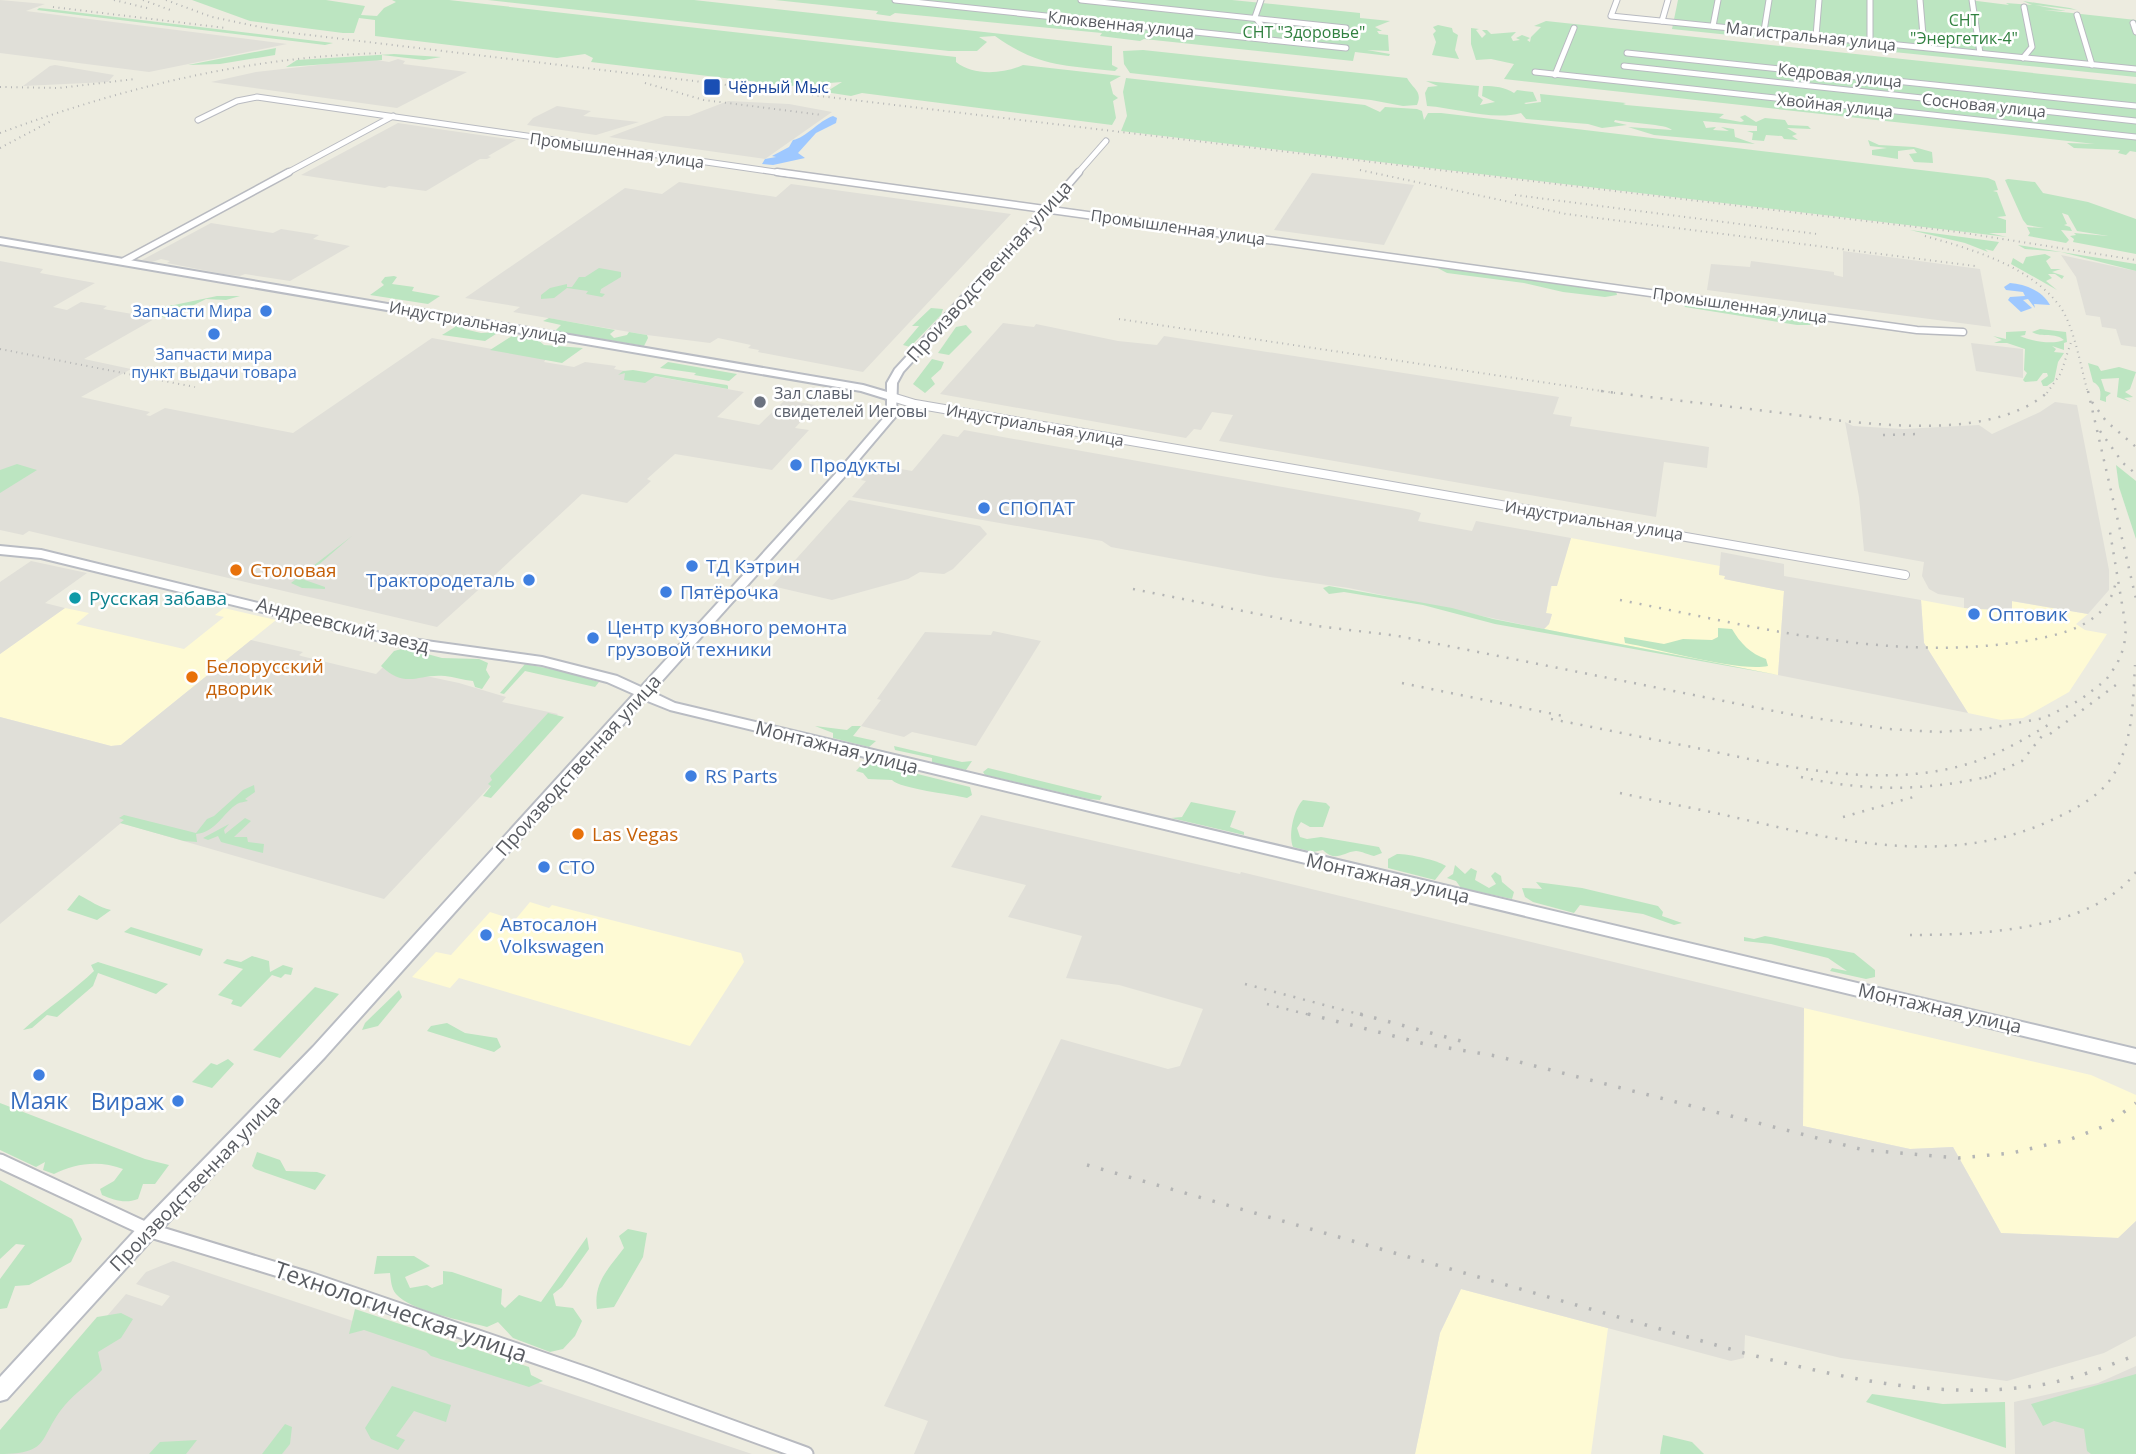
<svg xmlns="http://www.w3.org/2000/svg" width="2136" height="1454" font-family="'Open Sans',sans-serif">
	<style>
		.commercial { fill: #fefad4 }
		.industrial { fill: #e0dfd8 }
		.green { fill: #bce5c1 }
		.water { fill: #9ec8ff }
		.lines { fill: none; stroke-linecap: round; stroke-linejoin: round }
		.street-far3-casing { stroke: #b8bac0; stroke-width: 7 }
		.street-far2-casing { stroke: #b8bac0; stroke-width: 9 }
		.street-far1-casing { stroke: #b8bac0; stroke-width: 10 }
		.street-casing { stroke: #b8bac0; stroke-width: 17 }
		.secondary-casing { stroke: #b9bcc3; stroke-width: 4 }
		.street-far3 { stroke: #fff; stroke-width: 5 }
		.street-far2 { stroke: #fff; stroke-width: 6 }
		.street-far1 { stroke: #fff; stroke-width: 8 }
		.street { stroke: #fff; stroke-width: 13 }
		.secondary { fill: #fff; fill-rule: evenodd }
		.rail-far2 { stroke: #b4b5b5; stroke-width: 2; stroke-dasharray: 1 4.5; stroke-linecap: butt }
		.rail-far1 { stroke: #b4b5b5; stroke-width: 2.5; stroke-dasharray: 2 8; stroke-linecap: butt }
		.rail { stroke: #b4b5b5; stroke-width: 3.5; stroke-dasharray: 2.5 12; stroke-linecap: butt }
		.transit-dot { fill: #1a4fb4; stroke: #fff; stroke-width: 2.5 }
		.shop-dot { fill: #3f7fe0; stroke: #fff; stroke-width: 2.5 }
		.worship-dot { fill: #6b7280; stroke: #fff; stroke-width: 2.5 }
		.food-dot { fill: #e8710a; stroke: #fff; stroke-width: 2.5 }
		.culture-dot { fill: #0f9aa8; stroke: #fff; stroke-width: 2.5 }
		.labels { text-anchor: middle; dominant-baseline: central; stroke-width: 5; stroke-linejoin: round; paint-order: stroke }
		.far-park-label { font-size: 16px; fill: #318140; stroke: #fff }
		.far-street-label { font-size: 16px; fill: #595c62; stroke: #fff }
		.far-transit-label { font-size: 16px; fill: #164399; stroke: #fff; text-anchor: start }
		.far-shop-label { font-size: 16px; fill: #366cbe; stroke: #fff; text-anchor: end }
		.far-worship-label { font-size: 16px; fill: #5b616d; stroke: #fff; text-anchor: start }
		.street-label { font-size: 19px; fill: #595c62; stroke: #fff }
		.shop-label { font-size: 19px; fill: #366cbe; stroke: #fff; text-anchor: start }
		.food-label { font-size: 19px; fill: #c56008; stroke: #fff; text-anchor: start }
		.culture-label { font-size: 19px; fill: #0d838f; stroke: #fff; text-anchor: start }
		.near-shop-label { font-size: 23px; fill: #366cbe; stroke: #fff }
		.near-street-label { font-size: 23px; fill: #595c62; stroke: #fff }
	</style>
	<rect width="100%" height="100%" fill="#edece0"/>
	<g class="commercial">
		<path d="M 1571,538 L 1720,566 L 1719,574 L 1725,576 L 1725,579 L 1784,591 L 1778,675 L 1544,629 L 1549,624 L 1552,614 L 1546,613 L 1552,585 L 1556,586 Z"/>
		<path d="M 1921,600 L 1964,608 L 2012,610 L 2011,601 L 2088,614 L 2076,624 L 2085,630 L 2107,634 L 2069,692 L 2023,718 L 2001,720 L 1968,713 L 1924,643 Z"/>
		<path d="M 65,608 L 89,613 L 76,624 L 184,649 L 224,617 L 215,615 L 224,608 L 276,620 L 121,745 L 111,746 L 0,717 L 0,654 Z"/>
		<path d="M 530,902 L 549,908 L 552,905 L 741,953 L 744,962 L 690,1046 L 459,978 L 450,988 L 412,977 L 436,952 L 451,955 L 490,912 L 515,920 Z"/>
		<path d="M 1804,1008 L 2091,1075 L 2136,1095 L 2136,1221 L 2119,1238 L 2001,1233 L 1953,1147 L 1910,1149 L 1803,1126 Z"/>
		<path d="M 1461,1289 L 1608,1328 L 1591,1454 L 1415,1454 L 1440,1333 Z"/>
	</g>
	<g class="industrial">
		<path d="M 0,0 L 45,4 L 26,11 L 287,44 L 149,72 L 0,53 Z"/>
		<path d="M 371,59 L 389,62 L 398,59 L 405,61 L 403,64 L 467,72 L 397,108 L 211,82 L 256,72 Z"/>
		<path d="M 50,66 L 55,65 L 114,75 L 108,82 L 23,86 Z"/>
		<path d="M 728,101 L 789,104 L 832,112 L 765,159 L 609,137 L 665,116 L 689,116 Z"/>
		<path d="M 557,106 L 591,111 L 583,116 L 639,122 L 596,135 L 527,125 L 533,118 Z"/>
		<path d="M 398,123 L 445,130 L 516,140 L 488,156 L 491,157 L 487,159 L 480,159 L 426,191 L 389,186 L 385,188 L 301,175 Z"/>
		<path d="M 1312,173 L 1381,181 L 1414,185 L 1384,245 L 1274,230 Z"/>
		<path d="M 679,182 L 776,197 L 791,184 L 1011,214 L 863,372 L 758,352 L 759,350 L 748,348 L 751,345 L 718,338 L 710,343 L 647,335 L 513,312 L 520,307 L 465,298 L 625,188 L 662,194 Z"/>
		<path d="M 211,223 L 273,233 L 281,229 L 319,235 L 313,239 L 350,246 L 290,281 L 245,274 L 240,276 L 223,274 L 167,263 L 170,261 L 161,259 L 152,262 L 142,260 Z"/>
		<path d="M 1843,251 L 1980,269 L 1991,327 L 1707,290 L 1711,264 L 1750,267 L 1751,261 L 1834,272 L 1834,275 L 1843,277 Z"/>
		<path d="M 2061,255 L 2136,271 L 2136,347 L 2121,345 L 2116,329 L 2102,327 L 2100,317 L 2086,315 L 2076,277 Z"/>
		<path d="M 0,261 L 43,269 L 40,273 L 95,283 L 53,307 L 67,310 L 81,302 L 107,306 L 103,309 L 156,318 L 84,359 L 131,369 L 81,397 L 150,412 L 146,415 L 150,416 L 165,408 L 293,433 L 432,338 L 546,359 L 544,362 L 574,367 L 585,362 L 616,366 L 614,369 L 744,392 L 717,417 L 759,425 L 785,400 L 816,405 L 795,428 L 809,430 L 772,470 L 675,454 L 647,479 L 651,481 L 627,503 L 582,494 L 496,574 L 500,576 L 491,584 L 486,583 L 437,627 L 29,531 L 23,535 L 0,530 Z"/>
		<path d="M 1003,323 L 1034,327 L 1036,324 L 1118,341 L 1157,345 L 1164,336 L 1559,397 L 1553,414 L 1572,417 L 1570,426 L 1709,447 L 1707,468 L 1664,462 L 1656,517 L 1219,441 L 1233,415 L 1212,412 L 1201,430 L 1194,429 L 1186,438 L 940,394 Z"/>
		<path d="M 1971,343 L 2023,349 L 2023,378 L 1976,371 Z"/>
		<path d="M 2055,402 L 2077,405 L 2109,570 L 2109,590 L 2088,614 L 2012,601 L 2012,611 L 1964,608 L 1964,598 L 1938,594 L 1929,589 L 1922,576 L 1924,562 L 1864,551 L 1859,497 L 1845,422 L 1853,426 L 1903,429 L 1979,425 L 1992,434 L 2040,412 Z"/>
		<path d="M 964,430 L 1412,510 L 1421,513 L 1418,521 L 1472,531 L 1476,521 L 1571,538 L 1557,586 L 1551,586 L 1546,613 L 1552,614 L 1549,624 L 1544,629 L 1349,588 L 1270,577 L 1111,547 L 1102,541 L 852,497 L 866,481 L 861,480 L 875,464 L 912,471 L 943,434 L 958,437 Z"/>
		<path d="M 849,500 L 980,526 L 987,534 L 953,569 L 944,574 L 920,572 L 908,579 L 832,600 L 772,586 Z"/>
		<path d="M 1721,552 L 1784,564 L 1784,576 L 1921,600 L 1924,643 L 1968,713 L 1778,675 L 1784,591 L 1724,579 L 1725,576 L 1719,575 Z"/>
		<path d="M 31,561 L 87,573 L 45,603 L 65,608 L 0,654 L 0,582 Z"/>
		<path d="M 993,631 L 1041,641 L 976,746 L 912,732 L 904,737 L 861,726 L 881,700 L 877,699 L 925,632 L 991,635 Z"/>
		<path d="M 251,640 L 303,652 L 299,655 L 301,656 L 376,674 L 383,667 L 459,683 L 506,697 L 502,702 L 558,714 L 384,899 L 121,823 L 0,924 L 0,717 L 111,746 L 121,745 Z"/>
		<path d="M 981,815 L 1240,874 L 1241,872 L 1804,1008 L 1803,1126 L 1910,1149 L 1953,1147 L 2001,1233 L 2118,1238 L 2136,1221 L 2136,1336 L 2104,1353 L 2007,1381 L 1841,1358 L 1745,1335 L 1744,1358 L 1731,1361 L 1461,1289 L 1440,1333 L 1415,1454 L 914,1454 L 928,1421 L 884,1406 L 1061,1039 L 1168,1069 L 1180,1066 L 1203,1009 L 1119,985 L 1066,978 L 1082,936 L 1008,917 L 1026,885 L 951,867 Z"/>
		<path d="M 173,1261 L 752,1454 L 0,1454 L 0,1440 L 126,1294 L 162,1306 L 170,1296 L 136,1284 L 146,1272 Z"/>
		<path d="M 2136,1366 L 2136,1454 L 2015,1454 L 2014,1402 L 2098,1383 Z"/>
	</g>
	<g class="green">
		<path d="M 192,0 L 326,0 L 365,6 L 361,15 L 377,16 L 384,8 L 396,2 L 392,0 L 449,0 L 956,57 L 956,62 C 973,76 1003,74 1023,65 L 1121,76 L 1110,82 L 1113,94 L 1118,98 L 1113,101 L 1116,118 L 1112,125 L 862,93 L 851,96 L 812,90 L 829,90 L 842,82 L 790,86 L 591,62 L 593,58 L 585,54 L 557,58 L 375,36 L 375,20 L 359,18 L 354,33 L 343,33 L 250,21 Z"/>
		<path d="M 488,0 L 694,0 L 1112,46 L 1112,65 L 1118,68 L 1115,71 C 1063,65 1039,67 995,36 L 979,37 L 987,42 L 977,51 L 949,51 Z"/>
		<path d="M 775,0 L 1232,0 L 1360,13 L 1360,18 L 1390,21 L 1375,27 L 1382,31 L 1377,31 L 1379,34 L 1388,35 L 1389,51 L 1367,50 L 1390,54 L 1389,56 L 1355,52 L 1353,61 L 1144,39 L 1140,41 L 1100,36 L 1102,33 L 895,13 L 890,16 L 876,14 L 878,11 Z"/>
		<path d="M 1678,0 L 1969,0 L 2009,5 L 2006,3 L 2032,5 L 2023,1 L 2070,8 L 2077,10 L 2035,5 L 2066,11 L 2044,10 L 2136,20 L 2136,77 L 1672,29 Z"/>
		<path d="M 39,8 L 49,9 L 333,43 L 325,45 L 37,10 Z"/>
		<path d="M 1546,21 L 2136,84 L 2136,152 L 2130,151 L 2126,155 L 2118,153 L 2120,150 L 2074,148 L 2067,143 L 2095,144 L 1504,79 L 1514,64 L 1491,59 L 1476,60 L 1471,44 L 1471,28 L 1479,29 L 1476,30 L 1482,38 L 1486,34 L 1482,30 L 1487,30 L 1491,34 L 1516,32 L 1511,37 L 1513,41 L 1520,40 L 1516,38 L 1522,35 L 1530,38 L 1527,40 L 1530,42 L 1531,37 L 1541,27 L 1534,26 Z"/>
		<path d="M 1438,25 L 1452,28 L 1453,32 L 1458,35 L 1455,50 L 1459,59 L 1432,55 L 1436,42 L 1433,34 L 1436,31 L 1433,27 Z"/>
		<path d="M 276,48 L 275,55 L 220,64 L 188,65 Z"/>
		<path d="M 1143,50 L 1407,78 C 1413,89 1423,91 1417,105 L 1403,106 L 1371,100 L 1130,73 L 1124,64 L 1123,51 Z"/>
		<path d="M 394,54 L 441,57 L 424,60 L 382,55 L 382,60 L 286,67 L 297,60 Z"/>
		<path d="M 1126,78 L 1365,105 L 1380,112 L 1385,107 L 1417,109 L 1422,111 L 1424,120 L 1428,113 L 1441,113 L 1988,178 L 1995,181 L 1998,190 L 1993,191 L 1997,192 L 2006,216 L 1997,217 L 2006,220 L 2006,233 L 1989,233 L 2007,237 L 1121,131 L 1127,116 L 1123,92 Z"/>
		<path d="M 1426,81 L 1479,86 L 1478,96 L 1483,100 L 1480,105 L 1495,102 L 1482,96 L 1483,86 C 1495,86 1505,87 1514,93 L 1517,90 L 1533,92 L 1537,101 L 1524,103 L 1518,100 L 1526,104 L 1541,102 L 1540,94 L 1626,103 L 1623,104 L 1626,105 L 1724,114 L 1719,118 L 1741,122 L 1744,121 L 1740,117 L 1745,115 L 1756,122 L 1765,118 L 1785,120 L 1788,125 L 1808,126 L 1811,129 L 1787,128 L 1797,134 L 1792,136 L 1798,140 L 1784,139 L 1782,136 L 1766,135 L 1764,141 L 1752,140 L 1753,133 L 1747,131 L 1757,131 L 1757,126 L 1703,121 L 1706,128 L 1716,127 L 1713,130 L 1729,131 L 1721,127 L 1734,129 L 1735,137 L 1755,144 L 1654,135 L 1628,127 L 1672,130 C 1667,124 1628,123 1615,120 L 1614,122 L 1627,125 L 1602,128 L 1588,124 L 1526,119 L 1521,113 C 1492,121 1457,108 1427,106 L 1425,93 L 1428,87 L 1438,86 Z"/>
		<path d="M 1868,140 L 1879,145 L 1914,147 L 1932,152 L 1933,163 L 1914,162 L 1909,154 L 1917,153 L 1914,149 L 1898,151 L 1898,159 L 1872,155 L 1872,150 L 1887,148 L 1870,146 Z"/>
		<path d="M 2008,179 L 2035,182 L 2043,193 L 2088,202 L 2136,219 L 2136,254 L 2073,242 L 2074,239 L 2070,236 L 2076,235 L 2074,233 L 2108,236 L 2077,231 L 2068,215 L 2062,213 L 2067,224 L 2064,225 L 2070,227 L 2072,231 L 2061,230 L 2069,240 L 2066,243 L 2028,236 L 2030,233 L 2027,227 L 2044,228 L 2027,225 L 2023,220 L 2005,180 Z"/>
		<path d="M 1910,230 L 1999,242 L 1993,251 L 1985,249 L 1988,252 L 1965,243 Z"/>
		<path d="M 2018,245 L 2136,264 L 2136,271 L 2061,252 L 2025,249 Z"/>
		<path d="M 2045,254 L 2051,257 L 2046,261 L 2051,269 L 2061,269 L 2052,272 L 2064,276 L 2062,279 L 2055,274 L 2048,274 L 2052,278 L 2046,281 L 2057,290 L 2011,264 L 2013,258 L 2023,264 L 2026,257 Z"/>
		<path d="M 1432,265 L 1616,291 L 1617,295 L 1605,297 L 1563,292 L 1524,283 L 1447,273 Z"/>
		<path d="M 599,268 L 621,272 L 621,277 L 601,289 L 600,293 L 605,294 L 602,297 L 586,294 L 588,291 L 567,288 L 554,298 L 541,299 L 541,295 L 550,288 L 567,284 L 567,287 L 572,287 L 579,277 L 585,277 Z"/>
		<path d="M 394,276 L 397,277 L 392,284 L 414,287 L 412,291 L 440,296 L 428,304 L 370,295 L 384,285 L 381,282 L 385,277 Z"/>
		<path d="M 217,296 L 240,296 L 226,300 L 206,299 L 168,318 L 135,312 L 135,310 L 174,305 Z"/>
		<path d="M 1683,303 L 1812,321 L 1810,325 L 1797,325 L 1685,307 Z"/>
		<path d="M 931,308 L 943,309 L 941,315 L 910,347 L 903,345 L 919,326 L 912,326 Z"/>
		<path d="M 549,318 L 615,330 L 610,334 L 614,338 L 627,335 L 629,332 L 647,335 L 648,338 L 644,346 L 555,331 L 561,325 L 543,321 Z"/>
		<path d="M 454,323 L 465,325 L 464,329 L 481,333 L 499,332 L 485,341 L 442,335 L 455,327 Z"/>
		<path d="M 966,325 L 972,332 L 949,355 L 938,353 L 956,327 Z"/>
		<path d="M 2040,329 L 2066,332 L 2067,342 L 2064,343 L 2064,350 L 2052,346 L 2056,349 L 2054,352 L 2064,353 L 2058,362 L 2054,381 L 2047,386 L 2043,386 L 2041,381 L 2048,376 L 2047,373 L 2043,373 L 2037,381 L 2025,382 L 2023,380 L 2027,373 L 2024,370 L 2025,349 L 2007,343 L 1994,343 L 2002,340 L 1993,336 L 2006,339 L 2006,332 L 2026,331 L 2025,335 L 2020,336 C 2031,341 2053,345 2064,340 C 2055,332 2042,338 2032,332 Z"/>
		<path d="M 512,336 L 537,339 L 544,345 L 583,348 L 562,363 L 490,350 Z"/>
		<path d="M 932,359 L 944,362 L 941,369 L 931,378 L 935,384 L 925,393 L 913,384 Z"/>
		<path d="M 668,362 L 737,374 L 729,381 L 694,375 L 696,373 L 660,368 Z"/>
		<path d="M 2088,363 L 2098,366 L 2101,371 L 2119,367 L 2136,372 L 2130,389 L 2125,392 L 2133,397 L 2124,398 L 2131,402 L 2117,397 L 2119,378 L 2101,379 L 2105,391 L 2111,393 L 2106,397 L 2106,402 L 2100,400 C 2101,392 2101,386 2093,382 Z"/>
		<path d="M 633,370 L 727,385 L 728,386 L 728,389 L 655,376 L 645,383 L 624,380 L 625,373 L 618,375 L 623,371 Z"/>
		<path d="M 17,464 L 37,470 L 0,493 L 0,470 Z"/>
		<path d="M 2116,465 L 2136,481 L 2136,539 L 2119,487 Z"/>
		<path d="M 352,536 L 302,579 L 325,587 L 325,589 L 302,588 L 291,583 Z"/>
		<path d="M 1329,586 L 1452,608 L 1493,619 L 1778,675 L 1495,624 L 1423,605 L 1344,592 L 1329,594 L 1323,588 Z"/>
		<path d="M 1718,628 L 1732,629 C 1740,643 1751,654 1766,659 L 1768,666 C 1738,672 1660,649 1625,643 L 1624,637 L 1664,644 L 1683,639 L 1712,640 L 1718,637 Z"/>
		<path d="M 405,648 L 442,658 L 479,659 L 488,663 L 486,670 L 490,677 L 482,689 L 475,687 L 473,681 C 463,680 454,677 445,676 C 418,673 407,690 381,666 L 394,651 Z"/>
		<path d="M 525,664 L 567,672 L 599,682 L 595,687 L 525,671 L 504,694 L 500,693 Z"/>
		<path d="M 548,713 L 564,717 L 491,798 L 483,796 L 491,786 L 488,784 L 492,780 L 490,776 Z"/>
		<path d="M 815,726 L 847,730 L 852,726 L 861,726 L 853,736 L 876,741 L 869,747 L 833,738 L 833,733 Z"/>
		<path d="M 894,746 L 962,762 L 972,761 L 966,770 L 932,763 L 932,758 L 895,750 Z"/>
		<path d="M 865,761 L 970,787 L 972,795 L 967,798 C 951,794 901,789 892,780 L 868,779 L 863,773 L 856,771 Z"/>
		<path d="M 988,768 L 1102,796 L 1100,800 L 1089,799 L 985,775 L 983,772 Z"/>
		<path d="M 254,785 L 255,792 L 245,799 L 248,801 C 245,802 240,802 237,804 C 224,812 215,833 196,834 L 197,842 L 184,841 L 120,823 L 124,820 L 119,818 L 124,815 L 196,833 L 207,819 L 214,816 L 243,790 Z"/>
		<path d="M 1303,800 L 1326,803 L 1330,807 L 1323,827 L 1310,827 L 1301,822 L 1297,828 L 1300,837 L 1307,839 L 1321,837 L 1379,847 L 1382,853 L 1374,856 C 1369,855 1361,851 1356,851 C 1343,852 1336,863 1323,850 L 1313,852 L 1293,847 C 1288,834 1294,809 1303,800 Z"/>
		<path d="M 1191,802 L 1236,811 L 1230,827 L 1244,832 L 1244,835 L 1171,818 L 1182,817 Z"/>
		<path d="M 245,818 L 251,821 L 234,837 L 247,837 L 248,842 L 264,844 L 263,853 L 221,842 L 218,836 L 208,840 L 203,838 L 229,824 L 224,830 L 225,834 Z"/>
		<path d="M 1397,854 C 1409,854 1437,860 1446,866 L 1435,880 L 1388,868 L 1388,859 Z"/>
		<path d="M 1455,865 L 1465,874 L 1471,868 L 1477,871 L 1475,880 L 1489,888 L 1496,884 L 1491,876 L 1495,872 L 1501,876 L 1502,882 L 1514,892 L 1512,899 L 1461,888 L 1456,881 L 1447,878 L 1453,874 Z"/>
		<path d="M 1536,882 L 1582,888 L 1658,906 L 1663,912 L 1662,916 L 1682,923 L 1674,925 L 1643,914 L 1580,905 L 1574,913 L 1533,902 L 1525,897 L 1522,888 L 1542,889 Z"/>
		<path d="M 79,895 C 91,901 98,907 111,910 L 97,920 L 67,910 Z"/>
		<path d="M 131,927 L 203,949 L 200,956 L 124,932 Z"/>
		<path d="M 1765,936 L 1854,953 L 1875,970 L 1875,977 L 1866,979 L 1830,971 L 1832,968 L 1847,971 L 1828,958 L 1771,944 L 1744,941 L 1744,937 L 1754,939 Z"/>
		<path d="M 252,956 L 269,961 L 270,972 L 283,965 L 293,968 L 291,975 L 285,974 L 281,978 L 272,975 L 241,1007 L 231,1004 L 233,1000 L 218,995 L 243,969 L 223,963 L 227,959 L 241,962 Z"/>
		<path d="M 98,962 L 168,984 L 156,994 L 98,973 L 93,986 L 57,1017 L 47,1015 L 32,1028 L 23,1030 C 46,1009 71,993 94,971 L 91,965 Z"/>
		<path d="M 315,987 L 339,994 L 280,1058 L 253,1050 Z"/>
		<path d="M 399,990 L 402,997 L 378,1026 L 362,1030 L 365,1023 Z"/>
		<path d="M 447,1023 L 465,1033 L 497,1038 L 501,1047 L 494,1052 L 427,1031 L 431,1026 Z"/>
		<path d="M 228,1059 L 234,1064 L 212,1088 L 192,1082 L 211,1063 L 217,1065 Z"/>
		<path d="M 0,1103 L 145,1159 L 169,1165 L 155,1184 L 143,1184 L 138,1199 C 125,1204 114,1200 102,1195 L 100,1189 L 114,1181 L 123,1169 C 100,1160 75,1163 54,1174 L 43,1170 L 45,1162 L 36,1167 L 0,1150 Z"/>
		<path d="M 257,1152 L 280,1160 L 286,1171 L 317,1172 L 326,1175 L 315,1190 L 255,1169 L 252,1166 Z"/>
		<path d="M 0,1180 L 72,1219 L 82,1239 L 71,1262 L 29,1285 L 15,1286 L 7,1308 L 0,1309 L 0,1279 L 25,1245 L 16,1244 L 0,1259 Z"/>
		<path d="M 628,1229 L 647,1233 L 643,1257 L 614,1307 L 597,1309 C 593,1283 609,1268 624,1248 L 619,1236 Z"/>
		<path d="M 587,1237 L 589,1249 L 562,1287 L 553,1294 L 556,1306 L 573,1308 L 582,1321 L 575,1336 L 563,1349 L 550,1352 L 513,1338 L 498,1322 L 487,1327 C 465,1321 410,1311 396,1294 C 391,1288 391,1280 390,1273 L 374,1274 L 377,1256 L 414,1256 L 430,1266 L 405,1277 L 410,1288 L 427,1285 L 432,1288 L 443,1284 L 443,1271 L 452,1272 L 502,1289 L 501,1304 L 505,1308 L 519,1295 L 541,1302 Z"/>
		<path d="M 355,1309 L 529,1367 L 531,1375 L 543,1381 L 529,1387 L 431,1356 L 426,1351 L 364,1330 L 349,1334 Z"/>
		<path d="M 121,1313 L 133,1319 L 121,1338 L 98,1352 L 102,1370 C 91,1382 76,1392 65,1405 C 38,1437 52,1454 0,1454 L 0,1430 L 97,1317 Z"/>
		<path d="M 2136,1374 L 2136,1454 L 2091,1454 L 2087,1451 L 2084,1429 L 2054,1421 L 2043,1426 L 2031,1404 Z"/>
		<path d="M 392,1386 L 451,1405 L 446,1422 L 414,1411 L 396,1436 L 405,1440 L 398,1450 L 371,1439 L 365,1428 Z"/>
		<path d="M 1872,1394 L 1943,1404 L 2005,1402 L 2006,1448 L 1866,1402 Z"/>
		<path d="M 285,1424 L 292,1427 L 290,1444 L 282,1454 L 262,1454 Z"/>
		<path d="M 1663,1435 L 1692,1442 L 1704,1454 L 1660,1454 Z"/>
		<path d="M 197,1440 L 186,1454 L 149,1454 L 160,1442 Z"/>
	</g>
	<g class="water">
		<path d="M 833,116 L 837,118 L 836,123 L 816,133 L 798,153 L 805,158 L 773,165 L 762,164 L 765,159 L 776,157 L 772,156 L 789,147 L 793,140 C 806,138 818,121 833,116 Z"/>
		<path d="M 2010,283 C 2025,284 2043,291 2050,305 L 2034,304 L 2035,308 L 2028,299 L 2023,300 L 2032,308 L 2021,312 L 2008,300 L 2010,297 L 2025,296 L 2023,292 L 2006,290 L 2004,287 Z"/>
	</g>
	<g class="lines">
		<defs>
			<g id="street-far3">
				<path d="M 895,0 L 1346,48"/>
				<path d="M 1081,0 L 1346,28"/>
				<path d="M 1261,0 L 1255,17 L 1266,31 L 1269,40"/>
				<path d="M 1617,0 L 1611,16 L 2136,69"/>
				<path d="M 1870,0 L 1870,42"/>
				<path d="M 1920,0 L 1924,47"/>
				<path d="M 1972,0 L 1980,53"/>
				<path d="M 2077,15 L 2092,65"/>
				<path d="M 1662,21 L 1668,0"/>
				<path d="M 2133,23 L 2136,32"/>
				<path d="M 1713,26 L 1718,0"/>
				<path d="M 1764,31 L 1769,0"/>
				<path d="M 1816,36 L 1819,0"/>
				<path d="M 1627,53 L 2136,106"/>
				<path d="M 2023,58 L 2032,47 L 2024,7"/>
				<path d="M 1624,66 L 2136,121"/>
				<path d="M 1535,72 L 2136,137"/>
				<path d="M 1555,75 L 1574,28"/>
				<path d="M 198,120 L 237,101 L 257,97 L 789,174"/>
				<path d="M 285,174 L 393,116"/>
				<path d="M 1077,174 L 1106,141"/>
			</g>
			<g id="street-far2">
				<path d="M 777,172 L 1917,330 L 1963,332"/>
				<path d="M 1048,208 L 1079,172"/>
				<path d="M 124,261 L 289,172"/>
			</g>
			<path id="street-far1" d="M 892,397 L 915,404 C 1245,462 1575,515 1905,575"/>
			<path id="street" d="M 0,1161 L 148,1230 L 312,1280 L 589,1375 L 806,1454"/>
			<path id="secondary" d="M 1045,206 L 1052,208 L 903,372 L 897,383 L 896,416 L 846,475 L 652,692 L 675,703 L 2136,1049 L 2136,1063 L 670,710 L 645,700 L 325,1057 L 155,1236 L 7,1399 L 0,1401 L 0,1377 L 141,1224 L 313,1047 L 634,694 L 607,682 L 542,665 L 397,645 L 41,558 L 0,554 L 0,546 L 41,550 L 397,637 L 542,657 L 617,676 L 641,687 L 838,471 L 887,414 L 887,399 L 861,391 L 0,244 L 0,238 L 863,385 L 887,392 L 887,383 L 895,369 Z"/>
		</defs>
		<use href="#street-far3" class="street-far3-casing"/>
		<use href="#street-far2" class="street-far2-casing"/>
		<use href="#street-far1" class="street-far1-casing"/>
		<use href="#street" class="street-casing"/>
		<use href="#secondary" class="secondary-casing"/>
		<use href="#street-far3" class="street-far3"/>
		<use href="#street-far2" class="street-far2"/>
		<use href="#street-far1" class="street-far1"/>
		<use href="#street" class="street"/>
		<use href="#secondary" class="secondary"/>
		<g class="rail-far2">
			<path d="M 114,0 L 151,9"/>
			<path d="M 143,0 L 173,11"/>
			<path d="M 166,0 L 212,17 L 284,32 L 1958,232 L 2136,260"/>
			<path d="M 53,7 L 226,28"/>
			<path d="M 645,83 L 704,100 L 822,115"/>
			<path d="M 0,87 L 59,88 L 135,79"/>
			<path d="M 0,133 C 124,87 248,57 381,53"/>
			<path d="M 0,148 L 53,120"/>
			<path d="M 1360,170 L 1566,214 L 1975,266"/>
			<path d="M 1515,195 L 1817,234"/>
			<path d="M 1925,236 C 1971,249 2028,265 2059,305 C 2074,325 2081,368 2088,393"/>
			<path d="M 1119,319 L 1615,393"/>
			<path d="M 0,349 L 195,387"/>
			<path d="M 2047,393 L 2061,373 L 2072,339"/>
		</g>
		<g class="rail-far1">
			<path d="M 1601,391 C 1655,398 1710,404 1765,411 C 1841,420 1987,448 2049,391"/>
			<path d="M 2088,391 L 2136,599"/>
			<path d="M 2092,402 L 2106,421 L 2136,447"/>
			<path d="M 2100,431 L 2123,463 L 2136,474"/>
			<path d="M 1883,435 L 1918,434"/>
			<path d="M 1133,589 L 1318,626 L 1398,636 L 1794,715 L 1889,729 L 1938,732 L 1985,729 L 2044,718 L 2080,700 L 2106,680 L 2117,664 L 2124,647 L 2126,628 L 2109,526"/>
			<path d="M 1620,600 C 1753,626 1889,663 2026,641 C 2064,634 2108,625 2116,581"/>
			<path d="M 1402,683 L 1563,716"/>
			<path d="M 1551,719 C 1598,728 1645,738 1692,747 C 1782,766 1887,792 1977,761 C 2005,751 2028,737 2053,722"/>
			<path d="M 2050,734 L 2120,682"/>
			<path d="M 1801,777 C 1867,792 1926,791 1991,776"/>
			<path d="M 1985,778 L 2022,761 L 2042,736"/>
			<path d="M 1620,793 C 1656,801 1693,808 1729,816 C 1838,841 1951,869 2056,818 C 2077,808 2102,795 2114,774 C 2133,740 2133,702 2135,665"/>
			<path d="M 1843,817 L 1917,796"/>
			<path d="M 1910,935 C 1977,935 2092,931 2136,872"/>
			<path d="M 1245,984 L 1366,1016"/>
			<path d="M 1267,1004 L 1314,1016"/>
		</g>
		<g class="rail">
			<path d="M 1308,1014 L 1425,1044 L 1496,1056 L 1864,1150 L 1959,1158 L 2012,1153 L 2071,1139 L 2105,1126 L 2136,1103"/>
			<path d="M 1360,1014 L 1461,1041"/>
			<path d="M 1087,1165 L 1744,1353 C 1839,1377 1935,1400 2034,1386 C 2069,1381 2103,1368 2136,1355"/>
		</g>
	</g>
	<rect class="transit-dot" x="703" y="78" width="18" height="18" rx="3.5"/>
	<g class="shop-dot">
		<circle cx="266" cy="311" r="7"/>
		<circle cx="214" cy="334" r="7"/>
		<circle cx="796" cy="465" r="7"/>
		<circle cx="984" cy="508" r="7"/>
		<circle cx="692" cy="566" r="7"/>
		<circle cx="529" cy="580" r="7"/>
		<circle cx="666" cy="592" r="7"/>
		<circle cx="1974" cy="614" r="7"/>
		<circle cx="593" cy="638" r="7"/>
		<circle cx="691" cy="776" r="7"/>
		<circle cx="544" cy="867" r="7"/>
		<circle cx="486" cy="935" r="7"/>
		<circle cx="39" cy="1075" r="7"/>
		<circle cx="178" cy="1101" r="7"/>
	</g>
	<circle class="worship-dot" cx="760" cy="402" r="7"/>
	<g class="food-dot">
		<circle cx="236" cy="570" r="7"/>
		<circle cx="192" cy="677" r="7"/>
		<circle cx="578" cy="834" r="7"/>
	</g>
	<circle class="culture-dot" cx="75" cy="598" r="7"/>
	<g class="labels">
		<g class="far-park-label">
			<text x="1964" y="20">СНТ<tspan x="1964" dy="18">"Энергетик-4"</tspan></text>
			<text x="1304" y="32">СНТ "Здоровье"</text>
		</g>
		<g class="far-street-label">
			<text transform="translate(1121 24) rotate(6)">Клюквенная улица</text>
			<text transform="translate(1811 36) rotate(6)">Магистральная улица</text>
			<text transform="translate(1840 75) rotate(6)">Кедровая улица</text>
			<text transform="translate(1835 105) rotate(6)">Хвойная улица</text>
			<text transform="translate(1984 105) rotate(6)">Сосновая улица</text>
			<text transform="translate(617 150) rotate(8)">Промышленная улица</text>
			<text transform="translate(1178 227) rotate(8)">Промышленная улица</text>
			<text transform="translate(1740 305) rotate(8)">Промышленная улица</text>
			<text transform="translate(478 322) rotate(10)">Индустриальная улица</text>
			<text transform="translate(1035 425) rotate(10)">Индустриальная улица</text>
			<text transform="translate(1594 520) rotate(9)">Индустриальная улица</text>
		</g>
		<g class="far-transit-label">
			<text x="728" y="87">Чёрный Мыс</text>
		</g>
		<g class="far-shop-label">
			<text x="252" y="311">Запчасти Мира</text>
			<text x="214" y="354" text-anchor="middle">Запчасти мира<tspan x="214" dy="18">пункт выдачи товара</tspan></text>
		</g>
		<g class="far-worship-label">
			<text x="774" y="393">Зал славы<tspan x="774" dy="18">свидетелей Иеговы</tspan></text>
		</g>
		<g class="street-label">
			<text transform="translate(989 271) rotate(-48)">Производственная улица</text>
			<text transform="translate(343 625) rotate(14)">Андреевский заезд</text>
			<text transform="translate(837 747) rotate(14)">Монтажная улица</text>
			<text transform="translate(578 765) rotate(-48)">Производственная улица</text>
			<text transform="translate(1388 878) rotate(13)">Монтажная улица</text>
			<text transform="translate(1940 1008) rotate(13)">Монтажная улица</text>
			<text transform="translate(195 1183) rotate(-46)">Производственная улица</text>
		</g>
		<g class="shop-label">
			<text x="810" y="465">Продукты</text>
			<text x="998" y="508">СПОПАТ</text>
			<text x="706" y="566">ТД Кэтрин</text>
			<text x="515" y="580" text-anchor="end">Трактородеталь</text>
			<text x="680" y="592">Пятёрочка</text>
			<text x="1988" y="614">Оптовик</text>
			<text x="607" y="627">Центр кузовного ремонта<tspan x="607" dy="22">грузовой техники</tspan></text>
			<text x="705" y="776">RS Parts</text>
			<text x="558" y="867">СТО</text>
			<text x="500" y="924">Автосалон<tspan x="500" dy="22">Volkswagen</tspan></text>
		</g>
		<g class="food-label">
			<text x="250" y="570">Столовая</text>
			<text x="206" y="666">Белорусский<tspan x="206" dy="22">дворик</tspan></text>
			<text x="592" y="834">Las Vegas</text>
		</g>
		<g class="culture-label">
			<text x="89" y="598">Русская забава</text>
		</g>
		<g class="near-shop-label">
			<text x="39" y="1100">Маяк</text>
			<text x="164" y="1101" text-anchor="end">Вираж</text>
		</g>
		<g class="near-street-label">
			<text transform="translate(401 1311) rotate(19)">Технологическая улица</text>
		</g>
	</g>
</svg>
